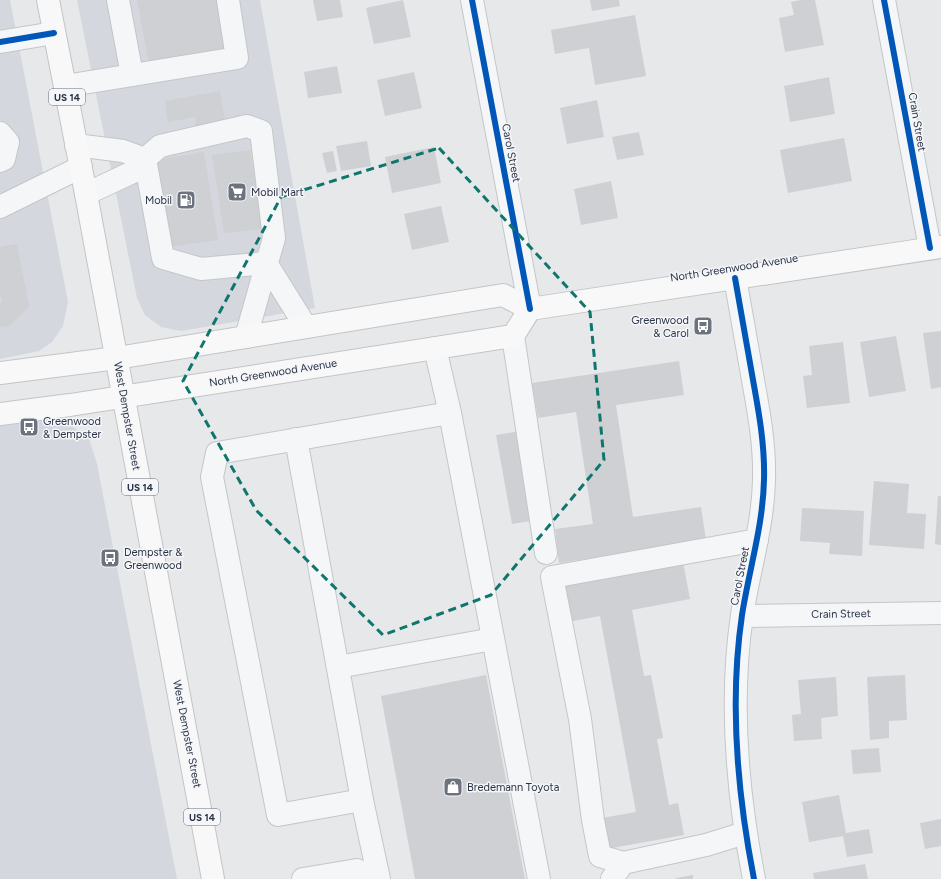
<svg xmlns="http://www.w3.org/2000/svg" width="941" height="879" font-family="Figtree,sans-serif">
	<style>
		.built { fill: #d4d7dd }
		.building { fill: #ced0d3 }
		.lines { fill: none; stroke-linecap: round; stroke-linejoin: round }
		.minor-casing { stroke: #c4c6c8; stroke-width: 24 }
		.major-casing { stroke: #c2c5c8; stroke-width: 24 }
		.minor { stroke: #f5f6f7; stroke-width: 22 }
		.major { stroke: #f8f8f8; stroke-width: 22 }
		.cycleway-casing { stroke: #f4f6f9; stroke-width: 8 }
		.cycleway { stroke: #0057b8; stroke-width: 6 }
		.marked { fill: none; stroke: #0f766e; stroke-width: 3; stroke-dasharray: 8 5; stroke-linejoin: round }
		.labels { text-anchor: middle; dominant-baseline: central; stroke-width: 3; stroke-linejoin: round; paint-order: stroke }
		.shield { fill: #f4f6f9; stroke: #676e7b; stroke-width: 1 }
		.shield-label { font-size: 10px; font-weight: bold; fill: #2b3445 }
		.street-label { font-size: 11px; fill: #2b3445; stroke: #f4f6f9 }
		.poi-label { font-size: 11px; fill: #2b3445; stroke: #f4f6f9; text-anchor: start }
	</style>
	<rect width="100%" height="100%" fill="#e6e8ea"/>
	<g class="built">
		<path d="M 0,0 L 10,0 L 68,302 L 63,326 L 52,342 L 39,351 L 0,359 Z"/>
		<path d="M 77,0 L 260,0 L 315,308 L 181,331 L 161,327 L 145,315 L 137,298 Z"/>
		<path d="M 53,419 L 72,426 L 89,439 L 97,464 L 177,879 L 0,879 L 0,426 Z"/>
	</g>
	<g class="building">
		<path d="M 137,0 L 217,0 L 227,49 L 149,64 Z"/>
		<path d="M 313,0 L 340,0 L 343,17 L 317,21 Z"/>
		<path d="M 403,0 L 411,37 L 374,44 L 366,8 Z"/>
		<path d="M 590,0 L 619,0 L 620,6 L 592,11 Z"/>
		<path d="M 800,0 L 815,0 L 824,45 L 785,52 L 779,18 L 794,15 L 791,2 Z"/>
		<path d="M 635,15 L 646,76 L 595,85 L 589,48 L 555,54 L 551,30 Z"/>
		<path d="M 337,66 L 342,93 L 308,98 L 304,72 Z"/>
		<path d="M 414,72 L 422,108 L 385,116 L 377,80 Z"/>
		<path d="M 829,77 L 835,114 L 790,122 L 784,86 Z"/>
		<path d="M 220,91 L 225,121 L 196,126 L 195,117 L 168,122 L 165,101 Z"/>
		<path d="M 597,100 L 604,137 L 567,144 L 560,108 Z"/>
		<path d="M 639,132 L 644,155 L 617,160 L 612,137 Z"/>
		<path d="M 844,138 L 852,181 L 788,193 L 780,150 Z"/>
		<path d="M 367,141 L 371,166 L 341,171 L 336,146 Z"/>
		<path d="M 434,147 L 441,183 L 392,193 L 385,157 Z"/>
		<path d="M 250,150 L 262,229 L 224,233 L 212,155 Z"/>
		<path d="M 333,151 L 337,171 L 327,173 L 322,153 Z"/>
		<path d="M 204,152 L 218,240 L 169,247 L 155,160 Z"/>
		<path d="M 611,181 L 618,218 L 581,225 L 574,189 Z"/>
		<path d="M 441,206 L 449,242 L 412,250 L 404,214 Z"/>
		<path d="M 17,244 L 29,306 L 10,326 L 0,327 L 0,302 L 2,302 L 0,291 L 0,247 Z"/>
		<path d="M 941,331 L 941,387 L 931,389 L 923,333 Z"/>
		<path d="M 896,336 L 906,391 L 869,397 L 860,342 Z"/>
		<path d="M 843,342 L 850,403 L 807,408 L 803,376 L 812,375 L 809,346 Z"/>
		<path d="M 679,361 L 684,395 L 616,405 L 633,517 L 701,507 L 706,540 L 559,563 L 555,529 L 593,524 L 576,412 L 538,418 L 532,383 Z"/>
		<path d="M 521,431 L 537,520 L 512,524 L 496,435 Z"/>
		<path d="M 874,481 L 909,484 L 907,513 L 926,514 L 924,549 L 869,545 Z"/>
		<path d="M 938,496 L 941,496 L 941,545 L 935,544 Z"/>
		<path d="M 802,508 L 864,511 L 862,556 L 829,554 L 830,543 L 800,541 Z"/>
		<path d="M 683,562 L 690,599 L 632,610 L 644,676 L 651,675 L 663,738 L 657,739 L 669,805 L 678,803 L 684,835 L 607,849 L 602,818 L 636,812 L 600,616 L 568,622 L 562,584 Z"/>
		<path d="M 486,675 L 525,879 L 415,879 L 381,696 Z"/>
		<path d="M 905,675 L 907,720 L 889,721 L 889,738 L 870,740 L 867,677 Z"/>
		<path d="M 836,677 L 838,716 L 821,718 L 822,739 L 794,741 L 792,715 L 801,714 L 798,680 Z"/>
		<path d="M 879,748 L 881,772 L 853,774 L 851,750 Z"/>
		<path d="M 839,795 L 846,833 L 869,829 L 873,853 L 847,857 L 843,836 L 809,842 L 802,802 Z"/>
		<path d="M 941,819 L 941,846 L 925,849 L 920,823 Z"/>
		<path d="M 865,864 L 868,879 L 814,879 L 813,873 Z"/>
		<path d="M 693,875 L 693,879 L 676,879 L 676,878 Z"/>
	</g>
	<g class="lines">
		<defs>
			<g id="minor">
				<path d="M 118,0 L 132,75"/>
				<path d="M 472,0 L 530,309"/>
				<path d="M 884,0 L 930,248"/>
				<path d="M 0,42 L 54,33"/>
				<path d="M 65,86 L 237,58 L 228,0"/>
				<path d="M 0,133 L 8,142 L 4,159 L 0,161"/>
				<path d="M 76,145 L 123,151 L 145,159"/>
				<path d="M 145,159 L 163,258 L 201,269 L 266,263"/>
				<path d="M 86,194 L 137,170 L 145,159 L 160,146 L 247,126 L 261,131 L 274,238 L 246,337"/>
				<path d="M 0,207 L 81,167"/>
				<path d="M 266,263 L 306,327"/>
				<path d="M 735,278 C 741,312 747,346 753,380 C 759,413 765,446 764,480 C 763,526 749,570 742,615 C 729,703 737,792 754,879"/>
				<path d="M 513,336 L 546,553"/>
				<path d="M 435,348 L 450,413 L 539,879"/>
				<path d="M 296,439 L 362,800 L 379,879"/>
				<path d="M 742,616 L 941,613"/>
				<path d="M 338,667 L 493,639"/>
				<path d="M 362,800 L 278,815 L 212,477 L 217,453 L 450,413"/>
				<path d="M 623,863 L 600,856 L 593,820 L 580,719 L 552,577 L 757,540"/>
				<path d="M 303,879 L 357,870 L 375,879"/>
				<path d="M 612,879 L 623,863 L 706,845 L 745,833"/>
			</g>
			<g id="major">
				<path d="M 48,0 L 86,194 L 213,879"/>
				<path d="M 0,373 L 117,358 L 503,295 L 530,309 L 941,247"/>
				<path d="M 0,414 L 70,405 L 513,336 L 530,309"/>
			</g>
		</defs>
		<use href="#minor" class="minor-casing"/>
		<use href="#major" class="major-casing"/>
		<use href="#minor" class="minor"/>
		<use href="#major" class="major"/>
		<defs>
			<g id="cycleway">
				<path d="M 472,0 L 530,309"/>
				<path d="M 884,0 L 930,248"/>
				<path d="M 0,42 L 54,33"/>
				<path d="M 735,278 C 741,312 747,346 753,380 C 759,413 765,446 764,480 C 763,526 749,570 742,615 C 729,703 737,792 754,879"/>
			</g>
		</defs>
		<use href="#cycleway" class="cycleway-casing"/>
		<use href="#cycleway" class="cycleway"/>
	</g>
	<path class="marked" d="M 439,148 L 590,312 L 604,460 L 491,595 L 383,635 L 256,510 L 183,381 L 281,197 Z"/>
	<defs>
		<symbol id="supermarket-square" viewBox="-11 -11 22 22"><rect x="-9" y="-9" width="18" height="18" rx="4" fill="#6c737f" stroke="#f4f6f9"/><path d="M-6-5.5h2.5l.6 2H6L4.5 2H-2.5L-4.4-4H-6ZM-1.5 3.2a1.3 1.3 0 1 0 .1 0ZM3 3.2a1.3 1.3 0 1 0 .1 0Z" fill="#fff"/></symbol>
		<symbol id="fuel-square" viewBox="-11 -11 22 22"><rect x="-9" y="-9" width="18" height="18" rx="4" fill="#6c737f" stroke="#f4f6f9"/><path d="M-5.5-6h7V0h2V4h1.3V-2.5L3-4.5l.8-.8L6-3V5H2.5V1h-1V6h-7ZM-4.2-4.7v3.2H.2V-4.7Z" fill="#fff"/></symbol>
		<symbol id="bus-square" viewBox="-11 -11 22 22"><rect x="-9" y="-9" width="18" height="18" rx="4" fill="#6c737f" stroke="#f4f6f9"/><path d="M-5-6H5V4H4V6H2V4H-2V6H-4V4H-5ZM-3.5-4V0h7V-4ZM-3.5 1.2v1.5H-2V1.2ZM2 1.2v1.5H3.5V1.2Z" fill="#fff"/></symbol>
		<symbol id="shop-square" viewBox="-11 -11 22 22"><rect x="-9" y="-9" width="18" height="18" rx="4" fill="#6c737f" stroke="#f4f6f9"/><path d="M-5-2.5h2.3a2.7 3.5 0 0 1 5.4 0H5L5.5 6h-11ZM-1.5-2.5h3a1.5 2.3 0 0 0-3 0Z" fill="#fff"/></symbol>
	</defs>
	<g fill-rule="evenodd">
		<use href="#supermarket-square" x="226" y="181" width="22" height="22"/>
		<use href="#fuel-square" x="175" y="189" width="22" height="22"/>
		<use href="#bus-square" x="692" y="315" width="22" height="22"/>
		<use href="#bus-square" x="18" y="416" width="22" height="22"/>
		<use href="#bus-square" x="99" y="547" width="22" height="22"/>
		<use href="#shop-square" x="442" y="776" width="22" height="22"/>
	</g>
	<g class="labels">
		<g class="shield">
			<rect x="49" y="89" width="36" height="16" rx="3"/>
			<rect x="122" y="479" width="36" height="16" rx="3"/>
			<rect x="184" y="809" width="36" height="16" rx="3"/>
		</g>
		<g class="shield-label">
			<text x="67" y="97">US 14</text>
			<text x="140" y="487">US 14</text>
			<text x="202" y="817">US 14</text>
		</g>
		<g class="street-label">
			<text transform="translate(917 122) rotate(80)">Crain Street</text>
			<text transform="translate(511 153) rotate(79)">Carol Street</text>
			<text transform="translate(734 268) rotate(-9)">North Greenwood Avenue</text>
			<text transform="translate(273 373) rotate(-9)">North Greenwood Avenue</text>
			<text transform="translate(127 416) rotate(80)">West Dempster Street</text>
			<text transform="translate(740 576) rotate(-79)">Carol Street</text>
			<text transform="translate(841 614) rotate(-1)">Crain Street</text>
			<text transform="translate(187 734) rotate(79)">West Dempster Street</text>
		</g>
		<g class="poi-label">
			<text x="251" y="192">Mobil Mart</text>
			<text x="172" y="200" text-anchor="end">Mobil</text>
			<text x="689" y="320" text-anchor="end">Greenwood<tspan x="689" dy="13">&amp; Carol</tspan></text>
			<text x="43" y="421">Greenwood<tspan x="43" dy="13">&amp; Dempster</tspan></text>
			<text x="124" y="552">Dempster &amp;<tspan x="124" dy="13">Greenwood</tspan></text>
			<text x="467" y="787">Bredemann Toyota</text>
		</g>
	</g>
</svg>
